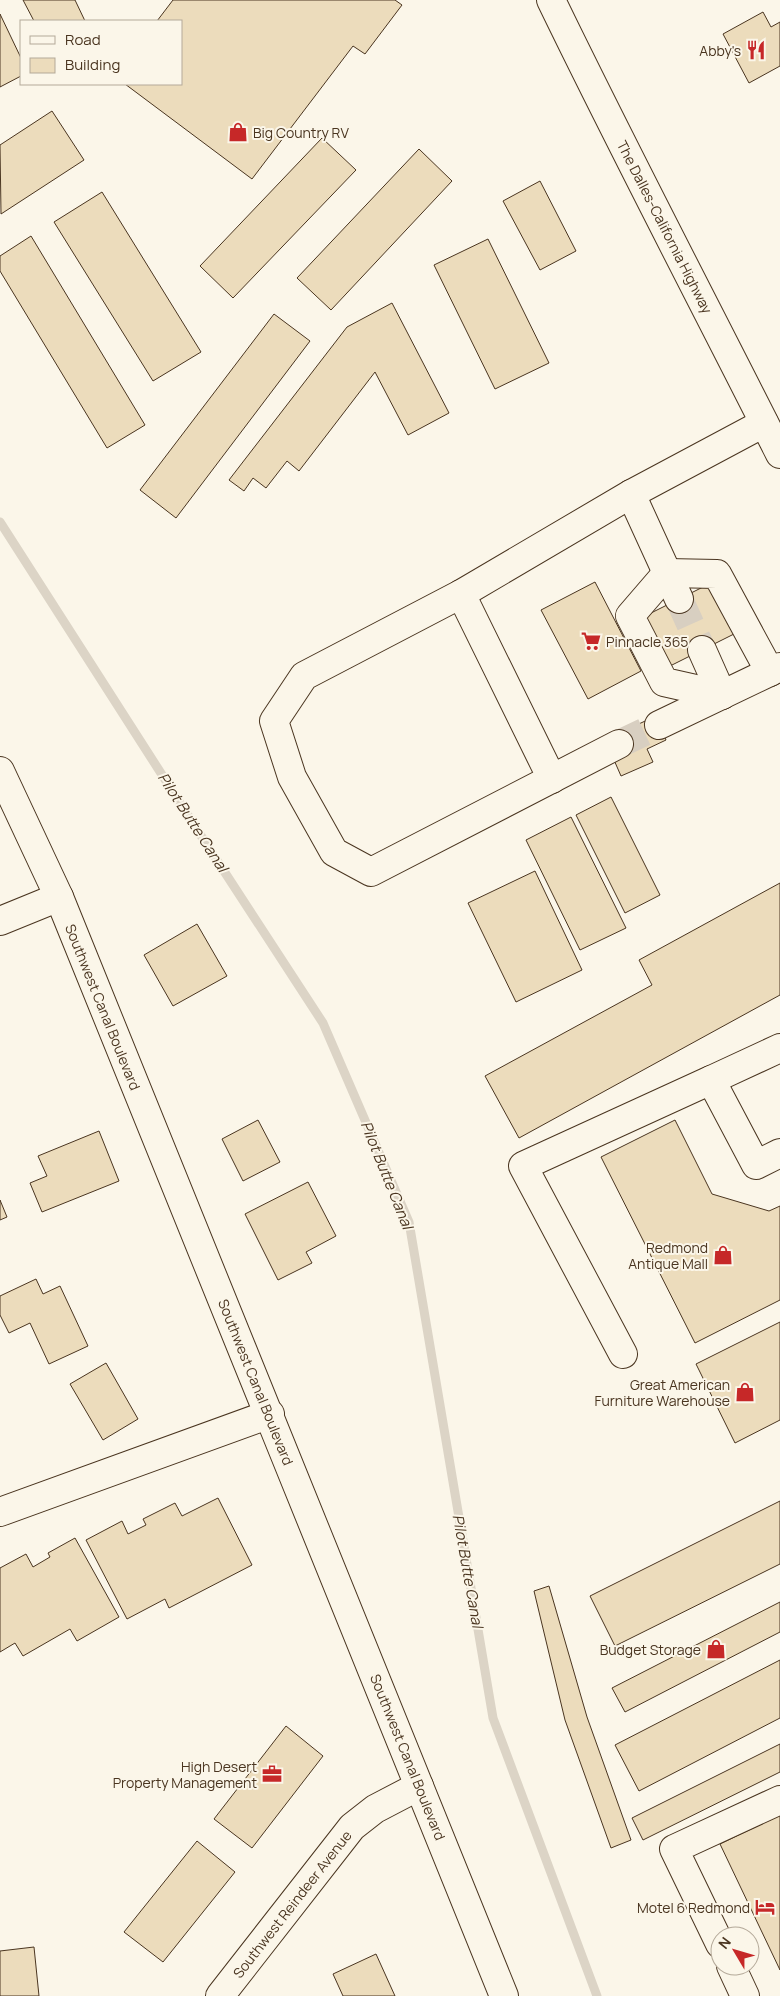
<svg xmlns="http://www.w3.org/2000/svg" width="780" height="1996" font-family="Manrope,sans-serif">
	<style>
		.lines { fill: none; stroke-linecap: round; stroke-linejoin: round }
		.stream { stroke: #dcd4c6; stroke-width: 9 }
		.building { fill: #ecdcbc; stroke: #4a3520 }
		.minor-tunnel { stroke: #d8cfc1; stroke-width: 28; stroke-dasharray: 28 14; stroke-linecap: butt }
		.minor-casing { stroke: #4a3520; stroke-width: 30 }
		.major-casing { stroke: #4a3520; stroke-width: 30 }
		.highway-casing { stroke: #4a3520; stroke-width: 30 }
		.minor { stroke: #fbf6e9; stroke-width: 28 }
		.major { stroke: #fbf6e9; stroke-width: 28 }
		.highway { stroke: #fbf6e9; stroke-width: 28 }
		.labels { text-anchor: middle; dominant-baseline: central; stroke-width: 4; stroke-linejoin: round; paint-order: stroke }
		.poi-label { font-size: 14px; fill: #4a3520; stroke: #fbf6e9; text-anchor: end }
		.street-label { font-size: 14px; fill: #4a3520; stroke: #fbf6e9 }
		.water-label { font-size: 15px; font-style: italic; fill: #4a3520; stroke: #fbf6e9 }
	</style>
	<rect width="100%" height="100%" fill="#fbf6e9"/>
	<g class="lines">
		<path class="stream" d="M 0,522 L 207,845 L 323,1023 L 409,1222 L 493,1718 L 597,1996"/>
	</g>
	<g class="building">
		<path d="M 23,0 L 75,0 L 85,21 L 34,21 Z"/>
		<path d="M 173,0 L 395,0 L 402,5 L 365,54 L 353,46 L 252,179 L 125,84 L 181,84 L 181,21 L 157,21 Z"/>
		<path d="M 763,12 L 771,27 L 780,22 L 780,66 L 749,83 L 723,34 Z"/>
		<path d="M 0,14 L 21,58 L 21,76 L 0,87 Z"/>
		<path d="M 52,111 L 84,160 L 1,214 L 0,145 Z"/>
		<path d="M 322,138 L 356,170 L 233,298 L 200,266 Z"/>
		<path d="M 419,149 L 452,181 L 331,310 L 297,278 Z"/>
		<path d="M 540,181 L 576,251 L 540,270 L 503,201 Z"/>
		<path d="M 102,192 L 201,352 L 153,381 L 54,222 Z"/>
		<path d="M 31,236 L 145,425 L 107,448 L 0,271 L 0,256 Z"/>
		<path d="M 488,239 L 549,363 L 495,389 L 434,265 Z"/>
		<path d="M 392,303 L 449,413 L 408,435 L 375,372 L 299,471 L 287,461 L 266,488 L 253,478 L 244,491 L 229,480 L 347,327 Z"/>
		<path d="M 274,314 L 310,341 L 176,518 L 140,490 Z"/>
		<path d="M 595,582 L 641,671 L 588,699 L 541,610 Z"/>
		<path d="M 713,582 L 738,632 L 670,666 L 645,616 Z"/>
		<path d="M 656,716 L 666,740 L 647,749 L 653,762 L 621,776 L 614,760 L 615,735 Z"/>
		<path d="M 611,797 L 660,895 L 625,913 L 576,815 Z"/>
		<path d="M 571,817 L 626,928 L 580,950 L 526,840 Z"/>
		<path d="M 535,871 L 582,970 L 516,1002 L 468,903 Z"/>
		<path d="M 780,883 L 780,995 L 519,1138 L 485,1076 L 652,985 L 639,960 Z"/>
		<path d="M 197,924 L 227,976 L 173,1006 L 144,955 Z"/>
		<path d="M 258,1120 L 280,1162 L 243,1181 L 222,1139 Z"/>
		<path d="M 675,1120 L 712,1194 L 769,1211 L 780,1206 L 780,1300 L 695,1343 L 601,1157 Z"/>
		<path d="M 99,1131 L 119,1181 L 42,1212 L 30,1183 L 47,1176 L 38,1156 Z"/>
		<path d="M 308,1182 L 336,1236 L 306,1252 L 312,1263 L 278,1280 L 245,1214 Z"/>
		<path d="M 0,1200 L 7,1217 L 0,1220 Z"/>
		<path d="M 36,1279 L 43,1294 L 60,1286 L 88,1346 L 49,1364 L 30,1323 L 9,1333 L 0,1315 L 0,1296 Z"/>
		<path d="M 780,1322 L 780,1420 L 735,1443 L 696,1364 Z"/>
		<path d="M 106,1363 L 138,1419 L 103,1440 L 70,1384 Z"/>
		<path d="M 218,1498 L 252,1565 L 169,1608 L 165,1599 L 127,1619 L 86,1540 L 122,1521 L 128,1534 L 146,1525 L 143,1519 L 175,1503 L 182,1516 Z"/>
		<path d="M 780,1501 L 780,1564 L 615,1646 L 590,1596 Z"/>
		<path d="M 75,1538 L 119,1617 L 77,1641 L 70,1629 L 23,1656 L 15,1643 L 0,1652 L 0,1568 L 26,1554 L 33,1567 L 50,1557 L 48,1553 Z"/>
		<path d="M 549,1586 L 587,1717 L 631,1840 L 611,1848 L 565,1720 L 534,1591 Z"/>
		<path d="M 780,1602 L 780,1632 L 625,1712 L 612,1688 Z"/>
		<path d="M 780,1660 L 780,1718 L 639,1791 L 615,1745 Z"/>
		<path d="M 286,1726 L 323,1756 L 252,1848 L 214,1819 Z"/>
		<path d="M 780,1744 L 780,1772 L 643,1840 L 632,1818 Z"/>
		<path d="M 780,1815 L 780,1970 L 720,1844 Z"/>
		<path d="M 197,1841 L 235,1872 L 163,1962 L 124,1932 Z"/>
		<path d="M 34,1947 L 39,1996 L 0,1996 L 0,1951 Z"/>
		<path d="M 376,1954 L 395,1996 L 343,1996 L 333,1974 Z"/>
	</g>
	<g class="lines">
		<g class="minor-tunnel">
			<path d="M 679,599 L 702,650"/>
			<path d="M 619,744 L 659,725"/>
		</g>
		<defs>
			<g id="minor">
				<path d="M 631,494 L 679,599"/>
				<path d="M 461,594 L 552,779"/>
				<path d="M 702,650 L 722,695"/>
				<path d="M 722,695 L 664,682 L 630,616 L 667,573 L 717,574 L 770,672"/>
				<path d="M 659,725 L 780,667"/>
				<path d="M 619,744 L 371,872 L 334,852 L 292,777 L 274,721 L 304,676 L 461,594 L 631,494 L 764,423"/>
				<path d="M 0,921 L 59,897"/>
				<path d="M 711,1080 L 780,1048"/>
				<path d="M 623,1354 L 523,1166 L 711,1080 L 756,1165 L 780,1153"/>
				<path d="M 0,1512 L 270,1414"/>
				<path d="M 720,1944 L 674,1849 L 780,1800"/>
				<path d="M 731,1966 L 745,1996"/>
				<path d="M 220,1996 L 352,1827 L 375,1809 L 419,1786"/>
			</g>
			<path id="major" d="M 0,771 L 59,897 L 504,1996"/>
			<path id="highway" d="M 551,0 C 625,153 704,303 780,454"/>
		</defs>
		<use href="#minor" class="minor-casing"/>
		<use href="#major" class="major-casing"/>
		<use href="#highway" class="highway-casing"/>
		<use href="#minor" class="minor"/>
		<use href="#major" class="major"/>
		<use href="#highway" class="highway"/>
	</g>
	<defs>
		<symbol id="restaurant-bare" viewBox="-9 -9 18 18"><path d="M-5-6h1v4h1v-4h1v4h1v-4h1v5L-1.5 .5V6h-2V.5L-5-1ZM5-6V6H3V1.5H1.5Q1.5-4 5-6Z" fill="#c62828" stroke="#fbf6e9" stroke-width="2.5" paint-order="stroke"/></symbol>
		<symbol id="shop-bare" viewBox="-9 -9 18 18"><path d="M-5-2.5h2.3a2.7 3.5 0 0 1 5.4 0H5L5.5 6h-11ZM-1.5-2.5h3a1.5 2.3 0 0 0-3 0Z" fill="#c62828" stroke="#fbf6e9" stroke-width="2.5" paint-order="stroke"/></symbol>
		<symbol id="supermarket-bare" viewBox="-9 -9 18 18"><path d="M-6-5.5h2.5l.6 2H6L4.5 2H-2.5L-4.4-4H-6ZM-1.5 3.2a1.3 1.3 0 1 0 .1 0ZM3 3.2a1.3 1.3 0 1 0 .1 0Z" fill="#c62828" stroke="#fbf6e9" stroke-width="2.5" paint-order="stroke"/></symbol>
		<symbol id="office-bare" viewBox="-9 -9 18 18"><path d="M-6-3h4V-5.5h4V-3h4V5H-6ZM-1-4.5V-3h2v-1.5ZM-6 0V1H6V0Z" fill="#c62828" stroke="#fbf6e9" stroke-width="2.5" paint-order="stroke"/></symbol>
		<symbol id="hotel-bare" viewBox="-9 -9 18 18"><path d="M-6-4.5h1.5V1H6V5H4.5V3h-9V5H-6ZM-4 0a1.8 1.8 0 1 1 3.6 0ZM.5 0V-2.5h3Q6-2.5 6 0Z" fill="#c62828" stroke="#fbf6e9" stroke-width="2.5" paint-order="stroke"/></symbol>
	</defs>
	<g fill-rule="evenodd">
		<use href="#restaurant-bare" x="742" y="36" width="28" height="28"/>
		<use href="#shop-bare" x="224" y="118" width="28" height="28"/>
		<use href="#supermarket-bare" x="577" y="627" width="28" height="28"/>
		<use href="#shop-bare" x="709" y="1241" width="28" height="28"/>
		<use href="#shop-bare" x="731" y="1378" width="28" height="28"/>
		<use href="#shop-bare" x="702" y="1635" width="28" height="28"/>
		<use href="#office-bare" x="258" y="1760" width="28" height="28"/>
		<use href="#hotel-bare" x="751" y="1893" width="28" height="28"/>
	</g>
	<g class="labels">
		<g class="poi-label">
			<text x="741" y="50">Abby's</text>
			<text x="253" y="132" text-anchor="start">Big Country RV</text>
			<text x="606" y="641" text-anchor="start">Pinnacle 365</text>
			<text x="708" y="1247">Redmond<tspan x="708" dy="16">Antique Mall</tspan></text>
			<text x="730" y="1384">Great American<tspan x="730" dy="16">Furniture Warehouse</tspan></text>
			<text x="701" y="1649">Budget Storage</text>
			<text x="257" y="1766">High Desert<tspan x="257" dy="16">Property Management</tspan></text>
			<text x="750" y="1907">Motel 6 Redmond</text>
		</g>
		<g class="street-label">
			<text transform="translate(665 227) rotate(63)">The Dalles-California Highway</text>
			<text transform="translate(103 1007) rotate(68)">Southwest Canal Boulevard</text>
			<text transform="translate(256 1382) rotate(68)">Southwest Canal Boulevard</text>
			<text transform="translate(408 1757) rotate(68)">Southwest Canal Boulevard</text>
			<text transform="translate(292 1904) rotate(-52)">Southwest Reindeer Avenue</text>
		</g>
		<g class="water-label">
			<text transform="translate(193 822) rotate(57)">Pilot Butte Canal</text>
			<text transform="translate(387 1175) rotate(68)">Pilot Butte Canal</text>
			<text transform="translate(468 1571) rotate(80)">Pilot Butte Canal</text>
		</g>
	</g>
	<rect x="20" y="20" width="162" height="65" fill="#fbf6e9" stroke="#b4a999"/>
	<rect x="30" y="36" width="25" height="8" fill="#fbf6e9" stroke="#b4a999"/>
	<text x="65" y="45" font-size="15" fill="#4a3520">Road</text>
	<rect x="30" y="58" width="25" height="15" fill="#ecdcbc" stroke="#b4a999"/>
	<text x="65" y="70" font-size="15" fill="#4a3520">Building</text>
	<g transform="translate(735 1951) rotate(308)"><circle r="24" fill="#fbf6e9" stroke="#b4a999"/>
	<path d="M0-4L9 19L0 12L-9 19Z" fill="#c62828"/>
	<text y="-8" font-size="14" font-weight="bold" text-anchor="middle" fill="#4a3520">N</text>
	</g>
</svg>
